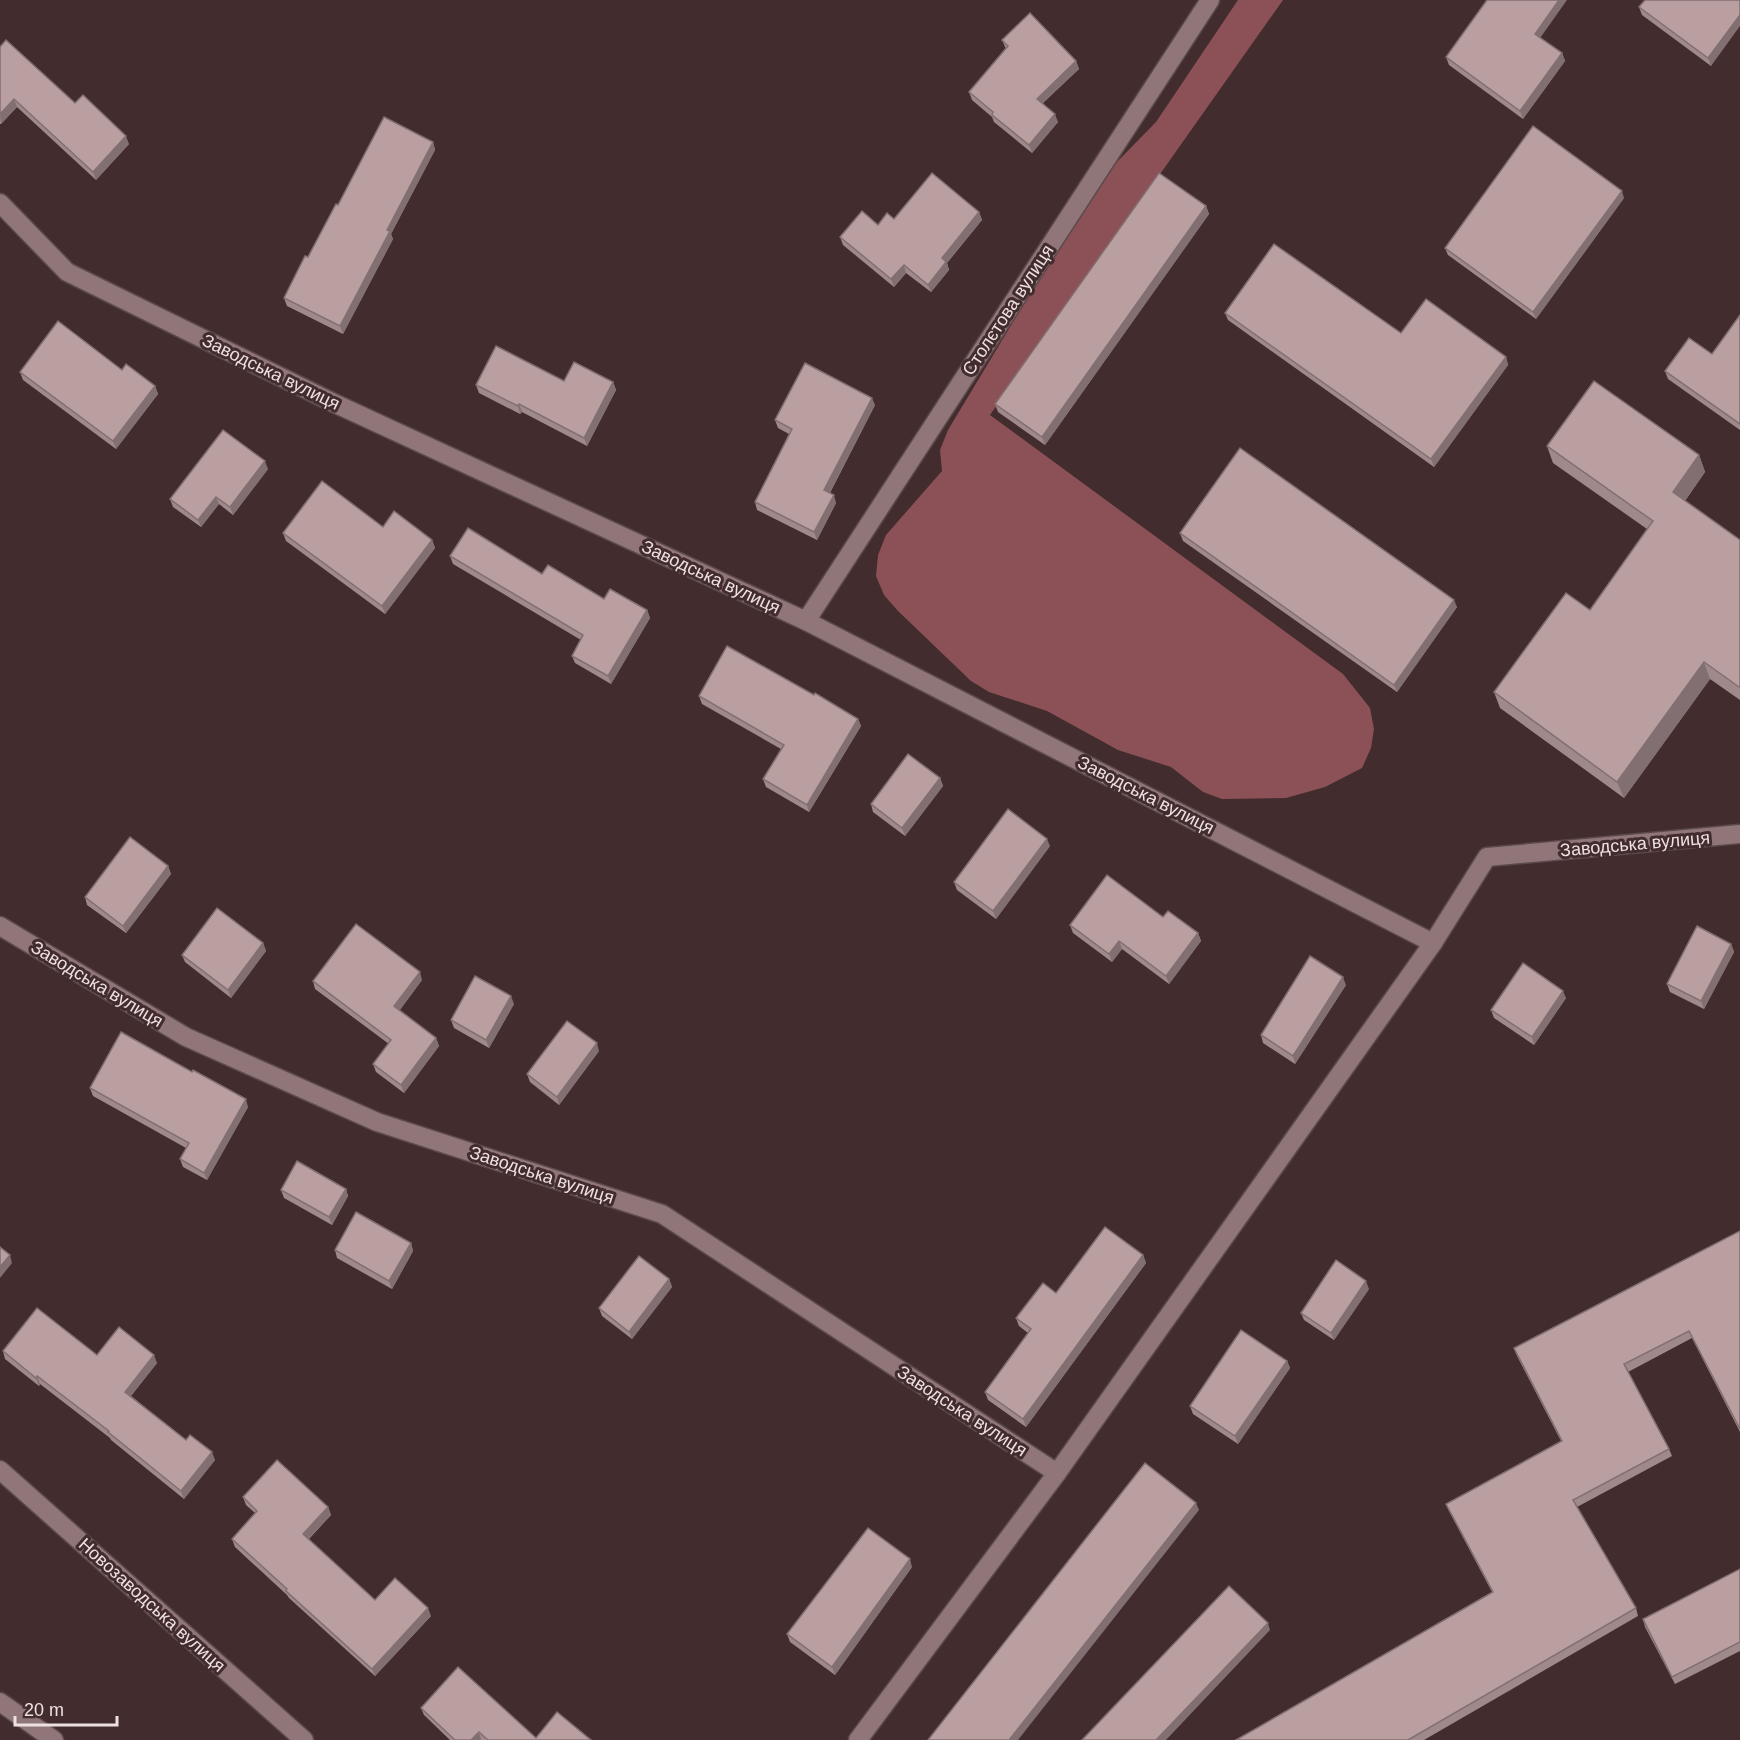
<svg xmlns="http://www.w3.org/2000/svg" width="1740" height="1740" font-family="Arial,sans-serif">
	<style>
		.forest { fill: #8b5157 }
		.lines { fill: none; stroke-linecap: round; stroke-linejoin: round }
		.minor-casing { stroke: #5b494b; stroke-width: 21 }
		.minor { stroke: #907678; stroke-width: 18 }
		.wall { fill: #a0898a }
		.shaded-wall { fill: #826f71 }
		.building { fill: #ba9fa1; stroke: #826f71; stroke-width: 1.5 }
		.labels { text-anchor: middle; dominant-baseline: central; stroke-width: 6; stroke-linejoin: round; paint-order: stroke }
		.street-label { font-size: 18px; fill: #eee0e1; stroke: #422c2e }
	</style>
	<rect width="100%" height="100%" fill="#422c2e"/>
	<path class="forest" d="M 1238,0 L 1283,0 L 990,415 L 1343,674 L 1370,708 L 1374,729 L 1371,748 L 1362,768 L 1325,787 L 1286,798 L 1222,799 L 1203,792 L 1171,767 L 1118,750 L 1047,711 L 989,692 L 971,681 L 898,611 L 884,595 L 876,576 L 878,555 L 886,535 L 942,471 L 940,450 L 948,430 L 1072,224 L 1109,170 L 1156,122 Z"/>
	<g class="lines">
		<defs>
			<g id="minor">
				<path d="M 0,203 L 67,272 L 336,404 L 806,621 L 1433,943 L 1487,857 L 1740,834"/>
				<path d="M 806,621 L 1210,0"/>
				<path d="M 0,926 L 186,1037 L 377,1122 L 662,1214 L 1057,1473"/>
				<path d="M 0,1470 L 304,1740"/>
				<path d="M 0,1702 L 54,1740"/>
				<path d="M 858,1740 L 1057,1473 L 1433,943"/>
			</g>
		</defs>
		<use href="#minor" class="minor-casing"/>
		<use href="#minor" class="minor"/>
	</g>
	<g class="wall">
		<path d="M 1740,0 L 1711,66 L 1642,15 L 1639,7 Z"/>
		<path d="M 1540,38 L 1562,53 L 1565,61 L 1523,119 L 1449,65 L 1446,57 Z"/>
		<path d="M 1002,40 L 1076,61 L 1079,69 L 1043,103 L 1058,122 L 1032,153 L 994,122 L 992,117 L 972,100 L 969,92 L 1006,49 Z"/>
		<path d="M 0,47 L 129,144 L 96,180 L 17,107 L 1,124 L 0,124 Z"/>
		<path d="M 433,142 L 435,150 L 391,234 L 393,239 L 343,334 L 287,306 L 284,298 L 338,205 Z"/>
		<path d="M 1624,198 L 1536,319 L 1448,255 L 1445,248 Z"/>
		<path d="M 1206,206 L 1209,214 L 1045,445 L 998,412 L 995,404 Z"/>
		<path d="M 979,212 L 982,220 L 947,263 L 949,270 L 931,292 L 906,273 L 894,287 L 843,245 L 840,237 L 894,219 Z"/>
		<path d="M 1225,313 L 1401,333 L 1506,357 L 1508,365 L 1434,467 L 1228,320 Z"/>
		<path d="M 1740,315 L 1740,430 L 1668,379 L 1665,371 L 1712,354 Z"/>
		<path d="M 122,370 L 155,386 L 158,394 L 116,449 L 23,380 L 20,372 Z"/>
		<path d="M 564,381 L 613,382 L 616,390 L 587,446 L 522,412 L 520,414 L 479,393 L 476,385 Z"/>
		<path d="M 875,405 L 830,493 L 836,503 L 817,540 L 757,510 L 755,502 L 789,434 L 778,428 L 775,420 Z"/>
		<path d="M 1547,446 L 1699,455 L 1705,472 L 1685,501 L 1740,540 L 1740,700 L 1710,679 L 1624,798 L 1500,708 L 1494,692 L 1590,610 L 1647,529 L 1553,463 Z"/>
		<path d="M 268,469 L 233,515 L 219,504 L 201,527 L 173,507 L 170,499 Z"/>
		<path d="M 383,527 L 432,540 L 435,548 L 385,614 L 286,541 L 283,533 Z"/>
		<path d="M 1180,533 L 1457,607 L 1397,692 L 1183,541 Z"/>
		<path d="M 450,556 L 542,574 L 604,599 L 647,610 L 650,618 L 611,684 L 575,663 L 572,656 L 581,640 L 453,564 Z"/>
		<path d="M 814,695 L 858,719 L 861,726 L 809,812 L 766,787 L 763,779 L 781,749 L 702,704 L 699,696 Z"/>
		<path d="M 940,778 L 943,786 L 905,836 L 873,812 L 871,804 Z"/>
		<path d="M 1050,846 L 996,919 L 957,890 L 954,882 Z"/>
		<path d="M 168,866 L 171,874 L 126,933 L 87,905 L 85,897 Z"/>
		<path d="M 1163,917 L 1198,933 L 1201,941 L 1169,984 L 1122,949 L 1112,962 L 1073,933 L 1070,925 Z"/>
		<path d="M 263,943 L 266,951 L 231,998 L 185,962 L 182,955 Z"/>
		<path d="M 1731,944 L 1734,952 L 1704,1009 L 1670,992 L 1667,984 Z"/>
		<path d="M 422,980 L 399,1011 L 436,1038 L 439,1046 L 404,1093 L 376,1072 L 373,1064 L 389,1044 L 315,989 L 313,981 Z"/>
		<path d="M 1346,985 L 1295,1064 L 1263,1043 L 1261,1035 Z"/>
		<path d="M 1566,998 L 1534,1045 L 1494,1018 L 1491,1010 Z"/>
		<path d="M 514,1004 L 489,1048 L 454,1028 L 451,1020 Z"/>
		<path d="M 599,1051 L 559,1105 L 530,1082 L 527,1074 Z"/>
		<path d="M 192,1072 L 248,1107 L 207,1180 L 183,1167 L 180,1159 L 186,1148 L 93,1096 L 90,1088 Z"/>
		<path d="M 346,1189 L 348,1196 L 332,1225 L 284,1198 L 281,1190 Z"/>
		<path d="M 1740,1231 L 1740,1432 L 1692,1338 L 1628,1372 L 1669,1449 L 1672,1456 L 1577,1507 L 1636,1608 L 1638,1616 L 1424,1740 L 1236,1740 L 1492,1592 L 1449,1511 L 1446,1504 L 1561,1441 L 1517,1356 L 1514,1348 Z"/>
		<path d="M 411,1243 L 413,1251 L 392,1289 L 337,1258 L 335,1250 Z"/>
		<path d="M 1143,1255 L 1146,1263 L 1026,1427 L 988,1400 L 985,1392 L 1028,1333 L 1019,1326 L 1016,1318 L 1056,1293 Z"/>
		<path d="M 669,1279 L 672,1287 L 632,1339 L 602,1316 L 599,1308 Z"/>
		<path d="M 1369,1289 L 1334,1340 L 1304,1320 L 1301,1313 Z"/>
		<path d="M 3,1351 L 97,1355 L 157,1363 L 131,1396 L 186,1440 L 215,1460 L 184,1499 L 111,1440 L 110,1438 L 40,1384 L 39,1386 L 5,1359 Z"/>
		<path d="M 1287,1361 L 1290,1368 L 1238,1444 L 1193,1414 L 1190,1406 Z"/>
		<path d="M 243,1497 L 328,1507 L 331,1515 L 309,1539 L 375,1600 L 431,1616 L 375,1676 L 289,1598 L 287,1595 L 235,1547 L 232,1539 L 255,1513 L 246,1505 Z"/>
		<path d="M 912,1567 L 835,1675 L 790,1642 L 787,1634 Z"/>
		<path d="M 1740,1569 L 1740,1651 L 1675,1684 L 1645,1627 L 1643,1619 Z"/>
		<path d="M 421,1708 L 536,1738 L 591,1740 L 450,1740 L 424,1715 Z"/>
	</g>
	<g class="shaded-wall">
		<path d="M 1559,0 L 1567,0 L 1538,41 L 1535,34 Z"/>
		<path d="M 1740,15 L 1740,26 L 1711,66 L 1708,58 Z"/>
		<path d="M 1562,53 L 1565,61 L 1523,119 L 1520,111 Z"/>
		<path d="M 1076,61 L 1079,69 L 1039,106 L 1037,99 Z"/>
		<path d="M 14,99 L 17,107 L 1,124 L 0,114 Z"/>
		<path d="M 1055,114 L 1058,122 L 1032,153 L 1029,145 Z"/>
		<path d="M 126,136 L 129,144 L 96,180 L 93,172 Z"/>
		<path d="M 433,142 L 435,150 L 391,234 L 393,239 L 343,334 L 340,326 L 387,230 Z"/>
		<path d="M 1622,191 L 1624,198 L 1536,319 L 1533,312 Z"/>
		<path d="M 1206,206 L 1209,214 L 1045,445 L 1042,437 Z"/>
		<path d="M 979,212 L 982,220 L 947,263 L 949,270 L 931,292 L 928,285 L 942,258 Z"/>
		<path d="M 904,265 L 906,273 L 894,287 L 891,279 Z"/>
		<path d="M 1506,357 L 1508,365 L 1434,467 L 1431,459 Z"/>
		<path d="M 613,382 L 616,390 L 587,446 L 584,438 Z"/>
		<path d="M 155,386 L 158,394 L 116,449 L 113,441 Z"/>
		<path d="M 872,398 L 875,405 L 827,498 L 824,490 Z"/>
		<path d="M 519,404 L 522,412 L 520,414 L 518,406 Z"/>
		<path d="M 1699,455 L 1705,472 L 1679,509 L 1673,492 Z"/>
		<path d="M 265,461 L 268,469 L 233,515 L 230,507 Z"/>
		<path d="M 834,495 L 836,503 L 817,540 L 814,532 Z"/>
		<path d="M 216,497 L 219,504 L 201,527 L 198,520 Z"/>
		<path d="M 432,540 L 435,548 L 385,614 L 382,606 Z"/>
		<path d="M 1454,600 L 1457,607 L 1397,692 L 1394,685 Z"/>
		<path d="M 647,610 L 650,618 L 611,684 L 608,676 Z"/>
		<path d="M 1704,662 L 1710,679 L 1624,798 L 1617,782 Z"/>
		<path d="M 858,719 L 861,726 L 809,812 L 807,805 Z"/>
		<path d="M 940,778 L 943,786 L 905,836 L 902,828 Z"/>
		<path d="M 1047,839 L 1050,846 L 996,919 L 993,911 Z"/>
		<path d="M 168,866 L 171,874 L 126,933 L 123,926 Z"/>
		<path d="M 1198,933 L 1201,941 L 1169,984 L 1166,976 Z"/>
		<path d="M 1119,941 L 1122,949 L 1112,962 L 1109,954 Z"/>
		<path d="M 263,943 L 266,951 L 231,998 L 228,990 Z"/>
		<path d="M 1731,944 L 1734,952 L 1704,1009 L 1701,1001 Z"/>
		<path d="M 420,972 L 422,980 L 397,1014 L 394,1006 Z"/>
		<path d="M 1343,977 L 1346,985 L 1295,1064 L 1293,1056 Z"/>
		<path d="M 1563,991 L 1566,998 L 1534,1045 L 1532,1037 Z"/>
		<path d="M 511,996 L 514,1004 L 489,1048 L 486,1040 Z"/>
		<path d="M 436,1038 L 439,1046 L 404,1093 L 401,1085 Z"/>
		<path d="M 597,1043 L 599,1051 L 559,1105 L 557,1097 Z"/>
		<path d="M 246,1099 L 248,1107 L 207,1180 L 204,1173 Z"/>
		<path d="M 346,1189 L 348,1196 L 332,1225 L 329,1217 Z"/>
		<path d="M 411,1243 L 413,1251 L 392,1289 L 389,1281 Z"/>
		<path d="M 10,1255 L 12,1263 L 0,1278 L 0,1267 Z"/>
		<path d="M 1143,1255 L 1146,1263 L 1026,1427 L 1023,1419 Z"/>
		<path d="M 669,1279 L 672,1287 L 632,1339 L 629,1332 Z"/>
		<path d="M 1366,1281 L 1369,1289 L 1334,1340 L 1331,1333 Z"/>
		<path d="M 154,1355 L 157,1363 L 128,1399 L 125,1392 Z"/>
		<path d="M 1287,1361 L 1290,1368 L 1238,1444 L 1235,1436 Z"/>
		<path d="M 37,1376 L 40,1384 L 39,1386 L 36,1378 Z"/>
		<path d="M 212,1452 L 215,1460 L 184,1499 L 181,1491 Z"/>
		<path d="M 1196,1503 L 1199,1510 L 1018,1740 L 1009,1740 Z"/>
		<path d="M 328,1507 L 331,1515 L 306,1541 L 303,1534 Z"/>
		<path d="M 910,1559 L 912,1567 L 835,1675 L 832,1667 Z"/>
		<path d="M 428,1608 L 431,1616 L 375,1676 L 372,1669 Z"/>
		<path d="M 1268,1623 L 1270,1630 L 1166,1740 L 1156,1740 Z"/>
		<path d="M 479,1732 L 481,1740 L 471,1740 Z"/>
	</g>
	<g class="building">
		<path d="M 1487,0 L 1559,0 L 1535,34 L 1562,53 L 1520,111 L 1446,57 Z"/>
		<path d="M 1645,0 L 1740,0 L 1740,15 L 1708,58 L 1639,7 Z"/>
		<path d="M 1030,13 L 1076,61 L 1037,99 L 1055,114 L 1029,145 L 992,115 L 993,112 L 969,92 L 1008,46 L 1002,40 Z"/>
		<path d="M 6,40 L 75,103 L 83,95 L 126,136 L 93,172 L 14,99 L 0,114 L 0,47 Z"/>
		<path d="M 384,117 L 433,142 L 387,230 L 390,231 L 340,326 L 284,298 L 305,256 L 308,257 L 336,204 L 338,205 Z"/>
		<path d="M 1533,126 L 1622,191 L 1533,312 L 1445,248 Z"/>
		<path d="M 932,173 L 979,212 L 942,258 L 946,262 L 928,285 L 904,265 L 891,279 L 840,237 L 862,211 L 878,225 L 887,213 L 894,219 Z"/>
		<path d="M 1159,173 L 1206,206 L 1042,437 L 995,404 Z"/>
		<path d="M 1274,244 L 1401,333 L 1426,299 L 1506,357 L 1431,459 L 1225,313 Z"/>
		<path d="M 1740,315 L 1740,424 L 1665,371 L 1689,338 L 1712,354 Z"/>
		<path d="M 58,321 L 122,370 L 126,364 L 155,386 L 113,441 L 20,372 Z"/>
		<path d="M 496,346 L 564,381 L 574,362 L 613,382 L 584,438 L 519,404 L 518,406 L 476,385 Z"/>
		<path d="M 805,363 L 872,398 L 824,490 L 834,495 L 814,532 L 755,502 L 792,429 L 775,420 Z"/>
		<path d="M 1594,381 L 1699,455 L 1673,492 L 1740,540 L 1740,685 L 1739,687 L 1704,662 L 1617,782 L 1494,692 L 1566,593 L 1590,610 L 1653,521 L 1547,446 Z"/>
		<path d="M 223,430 L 265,461 L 230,507 L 216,497 L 198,520 L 170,499 Z"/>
		<path d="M 1240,448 L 1454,600 L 1394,685 L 1180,533 Z"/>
		<path d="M 322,481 L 383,527 L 394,511 L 432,540 L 382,606 L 283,533 Z"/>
		<path d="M 468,528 L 542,574 L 548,565 L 604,599 L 610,589 L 647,610 L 608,676 L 572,656 L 583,635 L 450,556 Z"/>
		<path d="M 727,646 L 814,695 L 815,693 L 858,719 L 807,805 L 763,779 L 784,745 L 699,696 Z"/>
		<path d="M 908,754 L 940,778 L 902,828 L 871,804 Z"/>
		<path d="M 1008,809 L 1047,839 L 993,911 L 954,882 Z"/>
		<path d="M 130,837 L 168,866 L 123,926 L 85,897 Z"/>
		<path d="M 1107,875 L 1163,917 L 1168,911 L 1198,933 L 1166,976 L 1119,941 L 1109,954 L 1070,925 Z"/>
		<path d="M 217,908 L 263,943 L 228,990 L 182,955 Z"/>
		<path d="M 356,924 L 420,972 L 394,1006 L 436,1038 L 401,1085 L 373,1064 L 391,1040 L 313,981 Z"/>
		<path d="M 1697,926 L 1731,944 L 1701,1001 L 1667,984 Z"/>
		<path d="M 1310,956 L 1343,977 L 1293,1056 L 1261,1035 Z"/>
		<path d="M 1523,963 L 1563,991 L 1532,1037 L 1491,1010 Z"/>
		<path d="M 475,976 L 511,996 L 486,1040 L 451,1020 Z"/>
		<path d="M 567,1021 L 597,1043 L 557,1097 L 527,1074 Z"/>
		<path d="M 121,1032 L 192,1072 L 193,1070 L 246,1099 L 204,1173 L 180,1159 L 189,1143 L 90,1088 Z"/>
		<path d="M 297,1161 L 346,1189 L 329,1217 L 281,1190 Z"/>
		<path d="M 356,1212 L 411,1243 L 389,1281 L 335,1250 Z"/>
		<path d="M 1105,1227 L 1143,1255 L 1023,1419 L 985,1392 L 1031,1329 L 1016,1318 L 1043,1283 L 1056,1293 Z"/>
		<path d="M 1740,1231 L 1740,1429 L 1689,1331 L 1624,1364 L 1669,1449 L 1573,1500 L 1636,1608 L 1408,1740 L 1236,1740 L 1493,1592 L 1446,1504 L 1562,1441 L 1514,1348 Z"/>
		<path d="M 0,1247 L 10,1255 L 0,1267 Z"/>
		<path d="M 639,1256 L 669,1279 L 629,1332 L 599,1308 Z"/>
		<path d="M 1336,1260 L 1366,1281 L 1331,1333 L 1301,1313 Z"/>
		<path d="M 37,1308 L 97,1355 L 119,1327 L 154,1355 L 125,1392 L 186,1440 L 190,1435 L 212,1452 L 181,1491 L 108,1432 L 109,1431 L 37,1376 L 36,1378 L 3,1351 Z"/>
		<path d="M 1241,1330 L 1287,1361 L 1235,1436 L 1190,1406 Z"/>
		<path d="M 277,1460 L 328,1507 L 303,1534 L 375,1600 L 395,1578 L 428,1608 L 372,1669 L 286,1591 L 287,1589 L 232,1539 L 257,1511 L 243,1497 Z"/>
		<path d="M 1145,1463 L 1196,1503 L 1009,1740 L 928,1740 Z"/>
		<path d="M 868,1528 L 910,1559 L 832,1667 L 787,1634 Z"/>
		<path d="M 1740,1569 L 1740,1642 L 1672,1677 L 1643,1619 Z"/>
		<path d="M 1229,1586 L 1268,1623 L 1156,1740 L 1082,1740 Z"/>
		<path d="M 458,1667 L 536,1738 L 557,1712 L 591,1740 L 488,1740 L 479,1732 L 471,1740 L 455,1740 L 421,1708 Z"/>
	</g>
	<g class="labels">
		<g class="street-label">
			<text transform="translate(1008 310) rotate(-57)">Столєтова вулиця</text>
			<text transform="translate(271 372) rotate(26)">Заводська вулиця</text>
			<text transform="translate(711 577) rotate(25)">Заводська вулиця</text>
			<text transform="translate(1146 795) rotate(27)">Заводська вулиця</text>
			<text transform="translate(1635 844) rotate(-5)">Заводська вулиця</text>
			<text transform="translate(97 984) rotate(31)">Заводська вулиця</text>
			<text transform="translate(542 1175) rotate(18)">Заводська вулиця</text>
			<text transform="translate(962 1411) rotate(33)">Заводська вулиця</text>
			<text transform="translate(152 1605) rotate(42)">Новозаводська вулиця</text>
		</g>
	</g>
	<path d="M15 1716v9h102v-9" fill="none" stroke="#eee0e1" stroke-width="3"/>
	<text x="24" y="1716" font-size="18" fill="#eee0e1" stroke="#422c2e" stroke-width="4.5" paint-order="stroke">20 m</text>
</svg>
